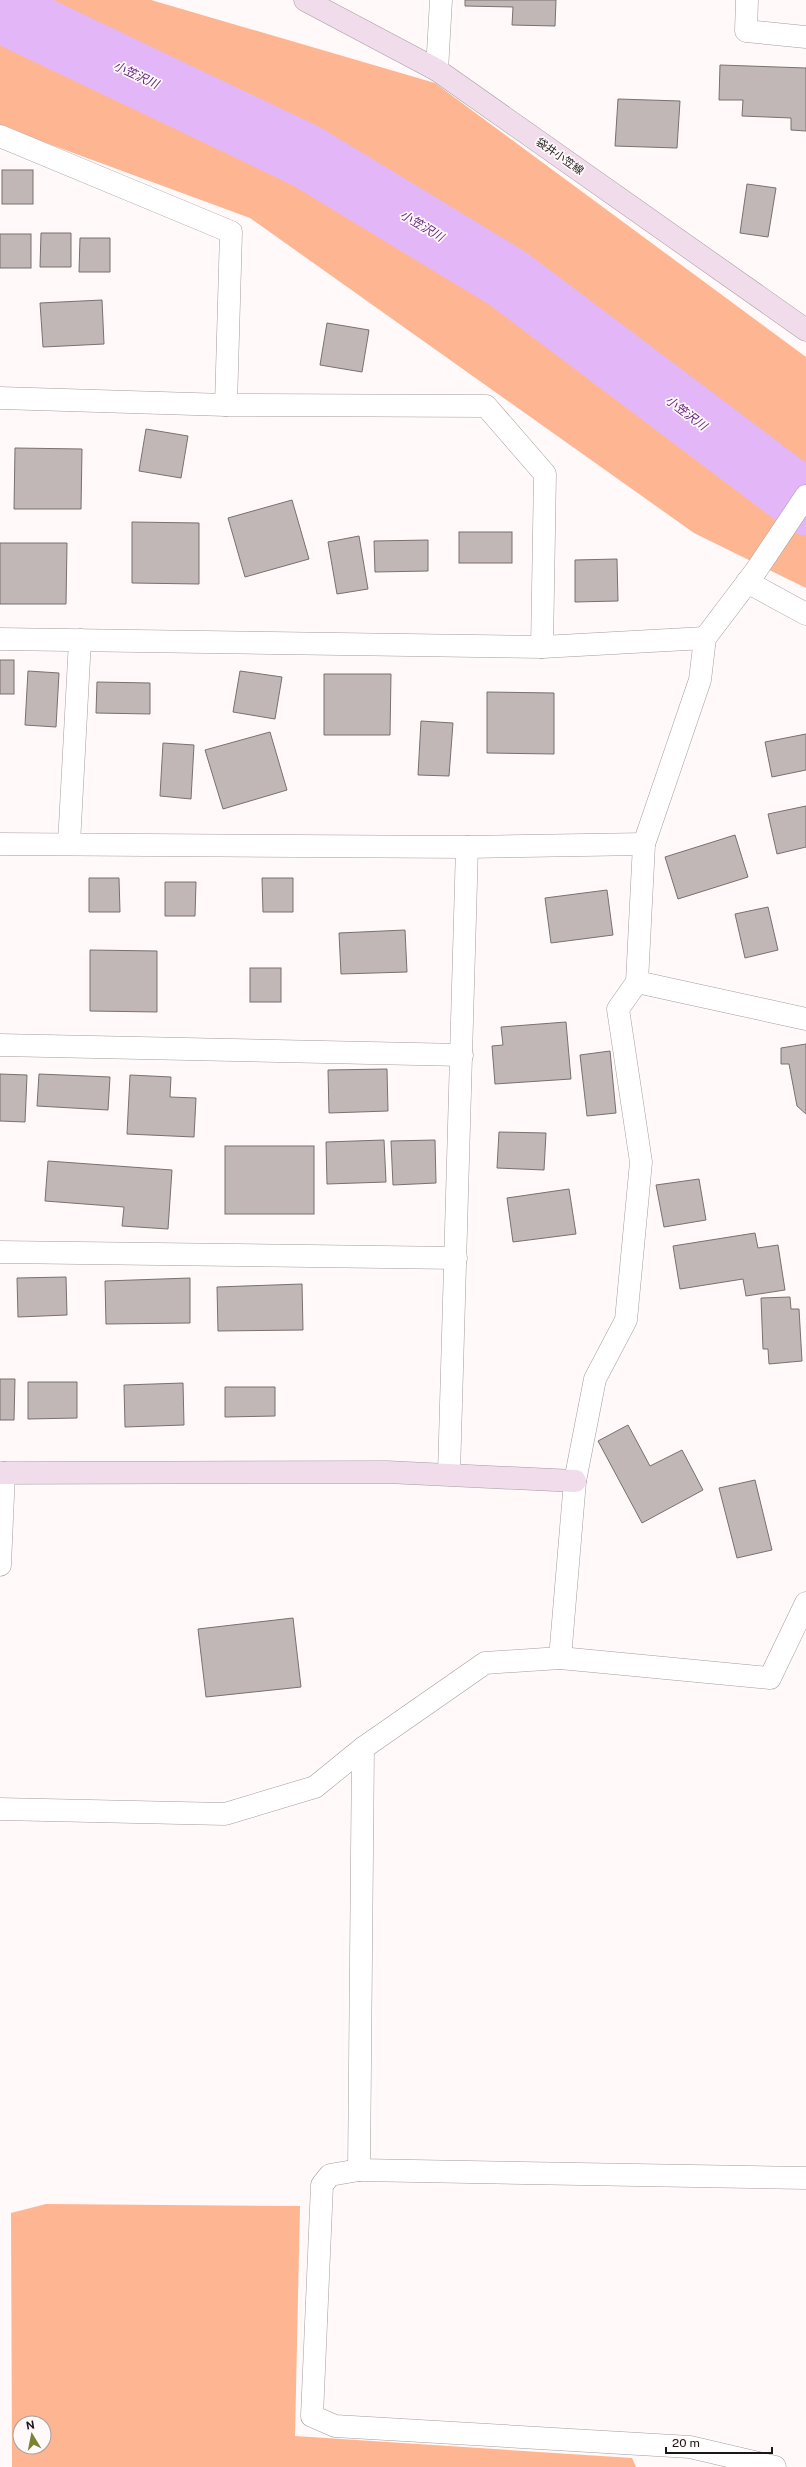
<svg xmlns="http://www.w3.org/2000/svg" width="806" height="2467" font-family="'Public Sans','Noto Sans JP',sans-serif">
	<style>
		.green { fill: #feb692; fill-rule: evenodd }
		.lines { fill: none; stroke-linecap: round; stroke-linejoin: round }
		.river { stroke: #e3b6f7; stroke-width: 64 }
		.building { fill: #c1b7b6; stroke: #79706f }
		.street-casing { stroke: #a59c9e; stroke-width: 23 }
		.secondary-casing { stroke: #a59c9e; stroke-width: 23 }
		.street { stroke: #fff; stroke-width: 22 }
		.secondary { stroke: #f1dceb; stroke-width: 22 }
		.labels { text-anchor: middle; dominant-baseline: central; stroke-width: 3.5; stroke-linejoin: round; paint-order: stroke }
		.street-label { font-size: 11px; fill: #1b1718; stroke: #fff9fa }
		.water-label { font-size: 12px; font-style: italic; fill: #601c79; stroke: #fff9fa }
	</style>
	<rect width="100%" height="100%" fill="#fff9fa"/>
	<g class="green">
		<path d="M 0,0 L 151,0 L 435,83 L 806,357 L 806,588 L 694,533 L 250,218 L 0,126 Z"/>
		<path d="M 46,2204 L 300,2206 L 295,2436 L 632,2458 L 636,2467 L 12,2467 L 11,2213 ZM 20,2423 L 44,2423 L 44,2447 L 20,2447 Z"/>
	</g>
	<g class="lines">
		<path class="river" d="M 0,10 L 306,156 L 507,278 L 806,503"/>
	</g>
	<g class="building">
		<path d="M 465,0 L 556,0 L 555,26 L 512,25 L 513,7 L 465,6 Z"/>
		<path d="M 720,65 L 806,68 L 806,131 L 791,130 L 791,118 L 742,116 L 743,100 L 719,100 Z"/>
		<path d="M 618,99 L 680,101 L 677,148 L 615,146 Z"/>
		<rect x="2" y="170" width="31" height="34"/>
		<path d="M 747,184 L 776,188 L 768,237 L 740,233 Z"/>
		<path d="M 41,233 L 71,233 L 71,267 L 40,267 Z"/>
		<rect x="0" y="234" width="31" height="34"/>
		<path d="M 80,238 L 110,238 L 110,272 L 79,272 Z"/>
		<path d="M 102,300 L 104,344 L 43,347 L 40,303 Z"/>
		<path d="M 327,323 L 369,330 L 362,372 L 320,365 Z"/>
		<path d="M 146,429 L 188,436 L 181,478 L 139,471 Z"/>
		<path d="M 15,448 L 82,449 L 81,509 L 14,509 Z"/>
		<path d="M 292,500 L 309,559 L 245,577 L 228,518 Z"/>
		<path d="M 132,522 L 199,523 L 199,584 L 132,583 Z"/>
		<rect x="459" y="532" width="53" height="31"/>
		<path d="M 359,536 L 368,589 L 337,594 L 328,542 Z"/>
		<path d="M 428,540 L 428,571 L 375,572 L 374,541 Z"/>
		<path d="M 0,543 L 67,543 L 66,604 L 0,604 Z"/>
		<path d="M 617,559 L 618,601 L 575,602 L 575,560 Z"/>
		<rect x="0" y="660" width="14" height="34"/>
		<path d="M 28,671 L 59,673 L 56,727 L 25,725 Z"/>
		<path d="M 240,671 L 282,677 L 275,719 L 233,712 Z"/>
		<path d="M 324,674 L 391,674 L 390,735 L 324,735 Z"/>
		<path d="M 97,682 L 150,683 L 150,714 L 96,713 Z"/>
		<path d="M 487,692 L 554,693 L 554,754 L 487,753 Z"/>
		<path d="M 421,721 L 453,723 L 449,776 L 418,775 Z"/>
		<path d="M 270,732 L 287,790 L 223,809 L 205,750 Z"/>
		<path d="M 806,734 L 806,770 L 772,777 L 765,742 Z"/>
		<path d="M 163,743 L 194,745 L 191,799 L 160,796 Z"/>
		<path d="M 806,806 L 806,847 L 777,854 L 768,814 Z"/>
		<path d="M 735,835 L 748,877 L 678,899 L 665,857 Z"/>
		<path d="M 89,878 L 119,878 L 120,912 L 89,912 Z"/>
		<path d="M 262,878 L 293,878 L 293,912 L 263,912 Z"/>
		<path d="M 165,882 L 196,882 L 195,916 L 165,916 Z"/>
		<path d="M 607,890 L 613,935 L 551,943 L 545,898 Z"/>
		<path d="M 768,907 L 778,950 L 745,958 L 735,914 Z"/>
		<path d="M 405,930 L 407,972 L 341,974 L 339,933 Z"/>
		<path d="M 90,950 L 157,951 L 157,1012 L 90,1011 Z"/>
		<rect x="250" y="968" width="31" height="34"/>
		<path d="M 566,1022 L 571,1079 L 495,1084 L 492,1046 L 503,1045 L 501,1027 Z"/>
		<path d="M 806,1044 L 806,1114 L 797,1106 L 789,1064 L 781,1064 L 781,1048 Z"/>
		<path d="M 610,1051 L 616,1113 L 587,1116 L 580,1055 Z"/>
		<path d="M 387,1069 L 388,1111 L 329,1113 L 328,1070 Z"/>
		<path d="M 0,1074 L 27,1075 L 25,1122 L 0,1121 Z"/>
		<path d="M 39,1074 L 110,1077 L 108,1110 L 37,1106 Z"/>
		<path d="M 130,1075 L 171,1077 L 170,1097 L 196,1098 L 194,1137 L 127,1134 Z"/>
		<path d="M 499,1132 L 546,1133 L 544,1170 L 497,1168 Z"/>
		<path d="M 384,1140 L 386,1182 L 327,1184 L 326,1142 Z"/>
		<path d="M 435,1140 L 436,1183 L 393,1185 L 391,1141 Z"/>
		<rect x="225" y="1146" width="89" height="68"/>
		<path d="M 48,1161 L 172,1170 L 168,1229 L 122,1226 L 124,1207 L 45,1201 Z"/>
		<path d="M 699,1179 L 706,1220 L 664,1227 L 656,1185 Z"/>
		<path d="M 569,1189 L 576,1234 L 513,1242 L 507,1198 Z"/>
		<path d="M 755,1233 L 758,1248 L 778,1245 L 785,1290 L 746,1296 L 743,1279 L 680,1289 L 673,1246 Z"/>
		<path d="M 66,1277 L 67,1315 L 18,1317 L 17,1278 Z"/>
		<path d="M 190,1278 L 190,1323 L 106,1324 L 105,1281 Z"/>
		<path d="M 302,1284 L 303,1330 L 218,1331 L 217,1287 Z"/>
		<path d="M 790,1297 L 791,1309 L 799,1309 L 802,1361 L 769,1364 L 768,1349 L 763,1349 L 761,1298 Z"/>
		<path d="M 0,1379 L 15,1379 L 14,1420 L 0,1420 Z"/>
		<path d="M 28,1382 L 77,1382 L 77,1418 L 28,1419 Z"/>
		<path d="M 183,1383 L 184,1425 L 125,1427 L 124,1385 Z"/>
		<path d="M 225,1387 L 275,1387 L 275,1416 L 225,1417 Z"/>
		<path d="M 628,1425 L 650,1466 L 682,1450 L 703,1490 L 642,1523 L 598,1441 Z"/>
		<path d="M 755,1480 L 772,1550 L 737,1558 L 719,1488 Z"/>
		<path d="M 293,1618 L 301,1687 L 206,1697 L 198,1629 Z"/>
	</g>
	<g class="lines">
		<defs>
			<g id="street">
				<path d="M 747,0 L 746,31 L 806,37"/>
				<path d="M 437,70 L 441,0"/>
				<path d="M 0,136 L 231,232 L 226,405"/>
				<path d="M 0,398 L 226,405 L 486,406 L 545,474 L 542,647"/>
				<path d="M 747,582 L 806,614"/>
				<path d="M 0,639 L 542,647 L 705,638"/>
				<path d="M 0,844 L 467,847 L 644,844"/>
				<path d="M 69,844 L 80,640"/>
				<path d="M 637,982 L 806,1019"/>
				<path d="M 0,1045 L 462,1055"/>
				<path d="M 0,1252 L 456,1258"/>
				<path d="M 449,1474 L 467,847"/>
				<path d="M 0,1565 L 4,1473"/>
				<path d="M 560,1658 L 575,1481 L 595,1379 L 626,1320 L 641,1162 L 618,1009 L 637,982 L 644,844 L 700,680 L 705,638 L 755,572 L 806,496"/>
				<path d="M 363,1748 L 359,2170 L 806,2178"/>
				<path d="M 0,1809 L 225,1814 L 315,1787 L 363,1748 L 485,1663 L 560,1658 L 770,1678 L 806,1603"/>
				<path d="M 359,2170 L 330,2175 L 322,2185 L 312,2416 L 335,2426 L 690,2447 L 775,2467"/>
			</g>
			<g id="secondary">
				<path d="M 305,0 L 437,70 L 806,330"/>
				<path d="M 0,1473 L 387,1472 L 575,1481"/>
			</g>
		</defs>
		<use href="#street" class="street-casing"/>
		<use href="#secondary" class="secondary-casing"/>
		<use href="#street" class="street"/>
		<use href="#secondary" class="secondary"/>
	</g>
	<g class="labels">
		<g class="street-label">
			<text transform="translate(560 156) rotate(35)">袋井小笠線</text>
		</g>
		<g class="water-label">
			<text transform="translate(136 75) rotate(25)">小笠沢川</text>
			<text transform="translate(422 226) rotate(31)">小笠沢川</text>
			<text transform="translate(686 413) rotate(37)">小笠沢川</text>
		</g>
	</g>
	<g transform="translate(32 2435) rotate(350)"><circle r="19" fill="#fff9fa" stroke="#a49fa0"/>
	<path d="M0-3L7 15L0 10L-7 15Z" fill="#778432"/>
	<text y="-6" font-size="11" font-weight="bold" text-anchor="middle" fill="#1b1718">N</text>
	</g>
	<path d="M666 2447v6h106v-6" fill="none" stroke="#1b1718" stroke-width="2"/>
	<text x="672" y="2447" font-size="12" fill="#1b1718" stroke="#fff9fa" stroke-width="3" paint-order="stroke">20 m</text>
</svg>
